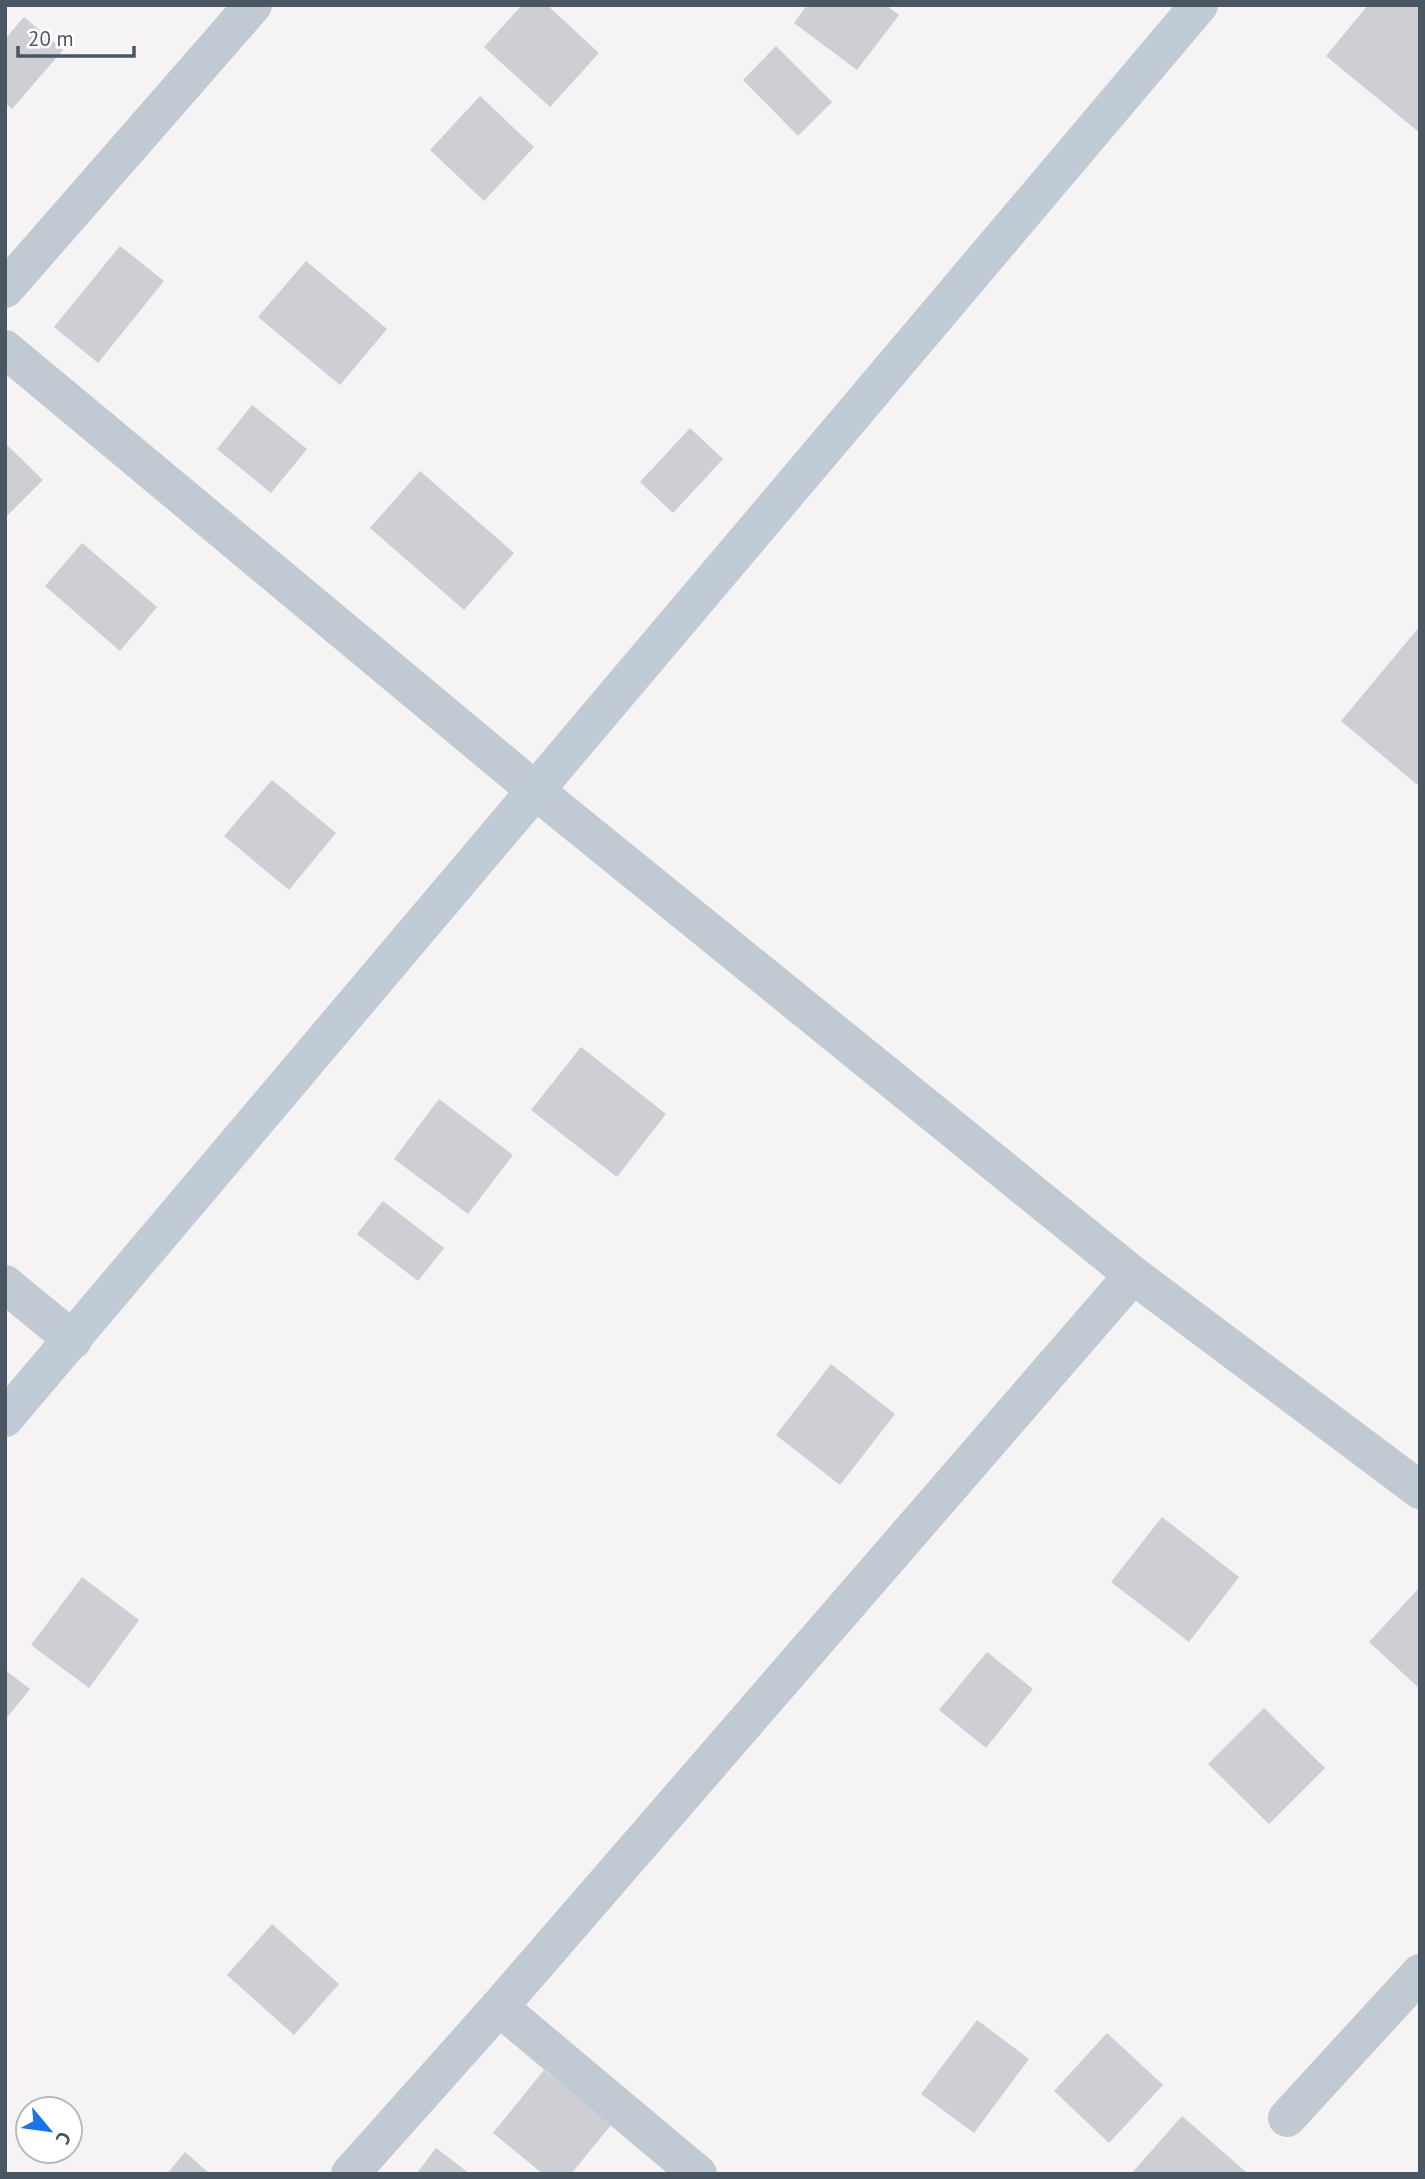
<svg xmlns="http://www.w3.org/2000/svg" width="1425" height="2179" font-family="'PT Sans',sans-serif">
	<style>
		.building { fill: #cdcfd5 }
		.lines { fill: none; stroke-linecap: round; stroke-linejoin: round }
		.street { stroke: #c1cad2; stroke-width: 38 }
		.secondary { stroke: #c1cbd6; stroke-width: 38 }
	</style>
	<rect width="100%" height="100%" fill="#f5f3f3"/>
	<g class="building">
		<path d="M 522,5 L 547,5 L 599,53 L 550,107 L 484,47 Z"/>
		<path d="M 807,5 L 886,5 L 899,15 L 857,70 L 794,23 Z"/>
		<path d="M 1368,5 L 1420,5 L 1420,133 L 1326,56 Z"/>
		<path d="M 24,17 L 63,50 L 12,109 L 5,103 L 5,39 Z"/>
		<path d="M 776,46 L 832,102 L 798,136 L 743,80 Z"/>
		<path d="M 480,96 L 534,147 L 484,201 L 430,150 Z"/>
		<path d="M 120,246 L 164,281 L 98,363 L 54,327 Z"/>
		<path d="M 306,261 L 387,329 L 340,385 L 258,317 Z"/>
		<path d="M 252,405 L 307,449 L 271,493 L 217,449 Z"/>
		<path d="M 690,428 L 723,459 L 673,513 L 640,482 Z"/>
		<path d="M 5,443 L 43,480 L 5,518 Z"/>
		<path d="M 420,471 L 514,553 L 464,610 L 370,528 Z"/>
		<path d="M 82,543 L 157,607 L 120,651 L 45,586 Z"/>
		<path d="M 1420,626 L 1420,787 L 1341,721 Z"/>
		<path d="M 272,780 L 336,833 L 289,890 L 224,836 Z"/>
		<path d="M 581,1047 L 666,1114 L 617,1177 L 531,1110 Z"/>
		<path d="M 439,1099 L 513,1155 L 468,1214 L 394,1159 Z"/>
		<path d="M 383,1201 L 444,1248 L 418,1281 L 357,1234 Z"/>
		<path d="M 831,1364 L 895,1414 L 840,1485 L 776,1435 Z"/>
		<path d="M 1162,1517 L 1239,1577 L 1189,1642 L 1111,1582 Z"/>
		<path d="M 82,1577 L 139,1620 L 89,1688 L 31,1645 Z"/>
		<path d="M 1420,1587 L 1420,1689 L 1369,1642 Z"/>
		<path d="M 987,1652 L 1033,1689 L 986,1748 L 939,1710 Z"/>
		<path d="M 5,1670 L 30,1689 L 5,1720 Z"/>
		<path d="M 1264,1708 L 1325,1768 L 1269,1824 L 1208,1764 Z"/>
		<path d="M 272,1924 L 339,1984 L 294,2035 L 227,1975 Z"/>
		<path d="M 977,2020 L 1029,2059 L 974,2133 L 921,2094 Z"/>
		<path d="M 1107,2033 L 1163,2085 L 1109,2143 L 1054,2091 Z"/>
		<path d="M 544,2070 L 611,2125 L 571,2174 L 543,2174 L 493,2133 Z"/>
		<path d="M 1182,2116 L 1246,2172 L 1244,2174 L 1131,2174 Z"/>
		<path d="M 436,2148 L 470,2174 L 416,2174 Z"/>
		<path d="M 185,2152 L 210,2174 L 167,2174 Z"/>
	</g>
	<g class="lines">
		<g class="street">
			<path d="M 5,289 L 253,5"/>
			<path d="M 5,349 L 536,791 L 1133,1275 L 1420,1490"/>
			<path d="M 5,1284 L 73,1340"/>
			<path d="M 499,2007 L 698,2174"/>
			<path d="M 1287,2118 L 1420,1973"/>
			<path d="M 350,2174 L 499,2007 L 1133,1275"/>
		</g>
		<path class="secondary" d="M 5,1418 L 1199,5"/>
	</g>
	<rect width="1425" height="2179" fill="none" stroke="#4a5661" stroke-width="14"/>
	<g transform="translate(49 2130) rotate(119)"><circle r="33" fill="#ffffff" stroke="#b7bbc0" stroke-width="2"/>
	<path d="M0-5L12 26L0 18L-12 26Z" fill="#1a73e8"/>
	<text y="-10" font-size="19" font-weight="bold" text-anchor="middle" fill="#4a5661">С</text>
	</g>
	<path d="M18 46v10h116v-10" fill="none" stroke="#4a5661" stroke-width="3.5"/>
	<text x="28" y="46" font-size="21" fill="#4a5661" stroke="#ffffff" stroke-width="5" paint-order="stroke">20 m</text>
</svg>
